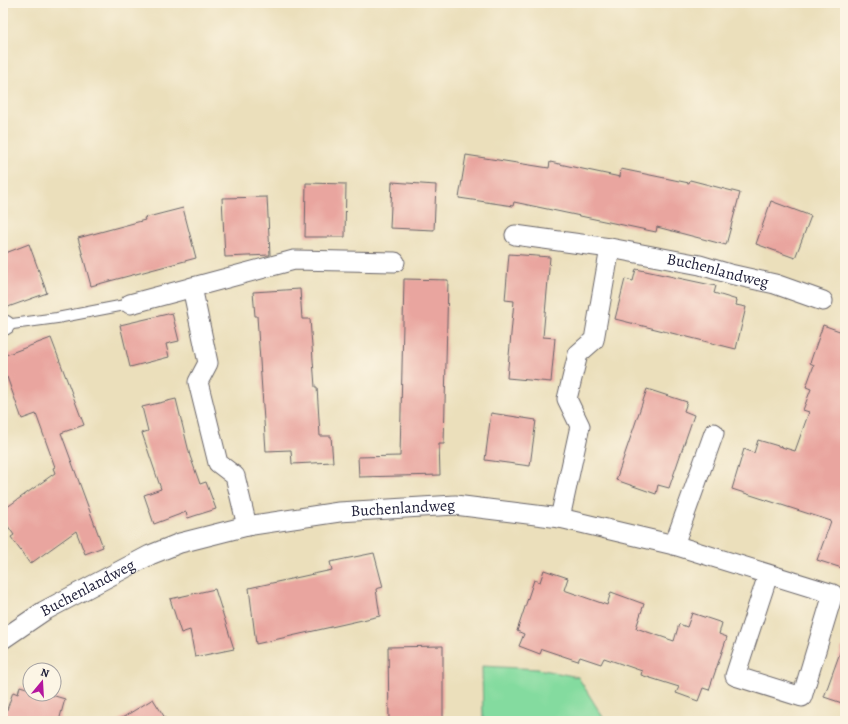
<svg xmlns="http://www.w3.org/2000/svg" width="848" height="724" font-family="Alegreya,serif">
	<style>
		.green { fill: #84db9f; stroke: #537e6d }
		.building { fill: #e9a59f }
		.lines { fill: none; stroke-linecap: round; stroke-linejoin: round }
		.lane-casing { stroke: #686468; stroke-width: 12 }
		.street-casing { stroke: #686468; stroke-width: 21 }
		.lane { stroke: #fff; stroke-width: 10 }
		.street { stroke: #fff; stroke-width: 19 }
		.labels { text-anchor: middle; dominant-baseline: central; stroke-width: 4; stroke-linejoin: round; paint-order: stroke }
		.street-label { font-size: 16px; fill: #22223b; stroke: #fcf5e5 }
	</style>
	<rect width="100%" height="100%" fill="#fcf5e5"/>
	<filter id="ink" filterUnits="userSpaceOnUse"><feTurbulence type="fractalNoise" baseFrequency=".025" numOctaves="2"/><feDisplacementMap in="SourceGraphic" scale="8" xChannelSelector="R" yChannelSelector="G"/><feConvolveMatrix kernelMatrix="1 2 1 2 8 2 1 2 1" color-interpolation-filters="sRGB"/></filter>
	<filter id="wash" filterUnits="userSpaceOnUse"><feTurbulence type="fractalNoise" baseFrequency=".012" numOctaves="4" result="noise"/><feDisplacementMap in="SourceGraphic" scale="16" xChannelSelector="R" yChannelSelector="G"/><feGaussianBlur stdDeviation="0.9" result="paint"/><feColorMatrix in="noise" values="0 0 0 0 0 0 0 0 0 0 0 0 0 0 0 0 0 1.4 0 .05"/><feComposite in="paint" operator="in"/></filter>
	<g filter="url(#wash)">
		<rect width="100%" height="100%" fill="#ebdfbb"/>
		<path class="green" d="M 482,666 L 538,669 L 578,677 L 604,719 L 603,721 L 483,721 Z"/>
		<g id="blocks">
			<g class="building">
				<path d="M 466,155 L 549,168 L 550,162 L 620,177 L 621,169 L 689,183 L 690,180 L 740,193 L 726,245 L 657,227 L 656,232 L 514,202 L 513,206 L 459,198 Z"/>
				<path d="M 392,182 L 436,185 L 434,230 L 390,228 Z"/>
				<path d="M 306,183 L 346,184 L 345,237 L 305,237 Z"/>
				<path d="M 267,197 L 270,255 L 225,257 L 222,198 Z"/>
				<path d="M 771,201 L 811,216 L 795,258 L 756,244 Z"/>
				<path d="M 183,208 L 196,258 L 91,286 L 78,238 L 145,220 L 144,218 Z"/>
				<path d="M 29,244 L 47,293 L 8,307 L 3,292 L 3,254 Z"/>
				<path d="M 509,254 L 550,257 L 543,337 L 555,338 L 551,382 L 507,378 L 514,301 L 505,300 Z"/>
				<path d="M 636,269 L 716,286 L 714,293 L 737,300 L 736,305 L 746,307 L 736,349 L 615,319 L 625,279 L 633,281 Z"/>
				<path d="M 404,279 L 448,280 L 444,444 L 439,444 L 440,475 L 359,477 L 358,457 L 400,456 Z"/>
				<path d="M 300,289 L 302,319 L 310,319 L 315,387 L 317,387 L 320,436 L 331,436 L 333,462 L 292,464 L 291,450 L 266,451 L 257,316 L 255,316 L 253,292 Z"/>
				<path d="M 172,313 L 179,341 L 166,344 L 169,357 L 130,367 L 120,325 Z"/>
				<path d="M 823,325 L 845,333 L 845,569 L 817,560 L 831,521 L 732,489 L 744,449 L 754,453 L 758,440 L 795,451 L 809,412 L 803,410 L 811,389 L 806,387 L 814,365 L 810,363 Z"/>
				<path d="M 51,338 L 84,425 L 61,433 L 103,547 L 85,554 L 76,531 L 30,564 L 11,537 L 14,535 L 3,519 L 3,510 L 55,473 L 53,468 L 55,467 L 36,414 L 22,419 L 7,377 L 3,379 L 3,356 Z"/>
				<path d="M 647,389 L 687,402 L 684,411 L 694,415 L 669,488 L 658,485 L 656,494 L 616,480 Z"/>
				<path d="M 176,399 L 190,456 L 200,484 L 206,482 L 216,509 L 188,518 L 186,512 L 154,524 L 144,495 L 161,489 L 142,433 L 148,431 L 142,407 Z"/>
				<path d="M 491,413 L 536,420 L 530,466 L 485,460 Z"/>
				<path d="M 374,553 L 383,587 L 376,589 L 380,616 L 256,644 L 249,588 L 332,570 L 330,562 Z"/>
				<path d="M 544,570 L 568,578 L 564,590 L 607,605 L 611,592 L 644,604 L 636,628 L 674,641 L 679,624 L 687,627 L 692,613 L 722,623 L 719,634 L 727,637 L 709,690 L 703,688 L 698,701 L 676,693 L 679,687 L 641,675 L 642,671 L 604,658 L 601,664 L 580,657 L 578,661 L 542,649 L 540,654 L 519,646 L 524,634 L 517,631 L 534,580 L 540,582 Z"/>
				<path d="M 215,589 L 234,649 L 195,657 L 190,630 L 181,633 L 170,599 Z"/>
				<path d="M 443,646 L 443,721 L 389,721 L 388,647 Z"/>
				<path d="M 842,647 L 845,647 L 845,704 L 824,697 Z"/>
				<path d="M 20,686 L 30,689 L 30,694 L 48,694 L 65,699 L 59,721 L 3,721 L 13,692 L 18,694 Z"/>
				<path d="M 153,699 L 167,721 L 117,721 Z"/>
			</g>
		</g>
	</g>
	<g filter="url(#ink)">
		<use href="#blocks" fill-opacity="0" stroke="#686468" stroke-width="1"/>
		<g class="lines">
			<defs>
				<path id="lane" d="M 5,325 L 57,318 L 130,304"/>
				<g id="street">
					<path id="s1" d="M 515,235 L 610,248 L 700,265 L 730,274 L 775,284 L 823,301"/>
					<path d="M 192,287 L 208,363 L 198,382 L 218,463 L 235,476 L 247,526"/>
					<path d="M 130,304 L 294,260 L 395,262"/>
					<path d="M 3,325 L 5,325"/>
					<path d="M 560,518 L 580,426 L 567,399 L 578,354 L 594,340 L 610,248"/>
					<path d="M 674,545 L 714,433"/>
					<path id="s2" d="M 3,639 L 44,611 L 150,555 L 180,543 L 247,526 L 339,512 L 455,505 L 560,518 L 674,545 L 833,594 L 802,697 L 735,676 L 768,575"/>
				</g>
			</defs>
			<use href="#lane" class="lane-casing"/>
			<use href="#street" class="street-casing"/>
			<use href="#lane" class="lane"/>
			<use href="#street" class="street"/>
		</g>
	</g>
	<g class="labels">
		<g class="street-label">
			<text stroke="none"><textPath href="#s1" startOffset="206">Buchenlandweg</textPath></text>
			<text stroke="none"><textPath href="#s2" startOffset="428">Buchenlandweg</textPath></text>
			<text stroke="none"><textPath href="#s2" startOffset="99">Buchenlandweg</textPath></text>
		</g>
	</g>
	<rect width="848" height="724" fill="none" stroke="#fcf5e5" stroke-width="16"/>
	<g transform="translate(42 682) rotate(18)"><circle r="19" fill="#fcf5e5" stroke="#a5a1a1"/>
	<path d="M0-3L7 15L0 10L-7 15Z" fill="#b5179e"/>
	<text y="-6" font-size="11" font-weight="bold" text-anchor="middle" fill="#22223b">N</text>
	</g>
</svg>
